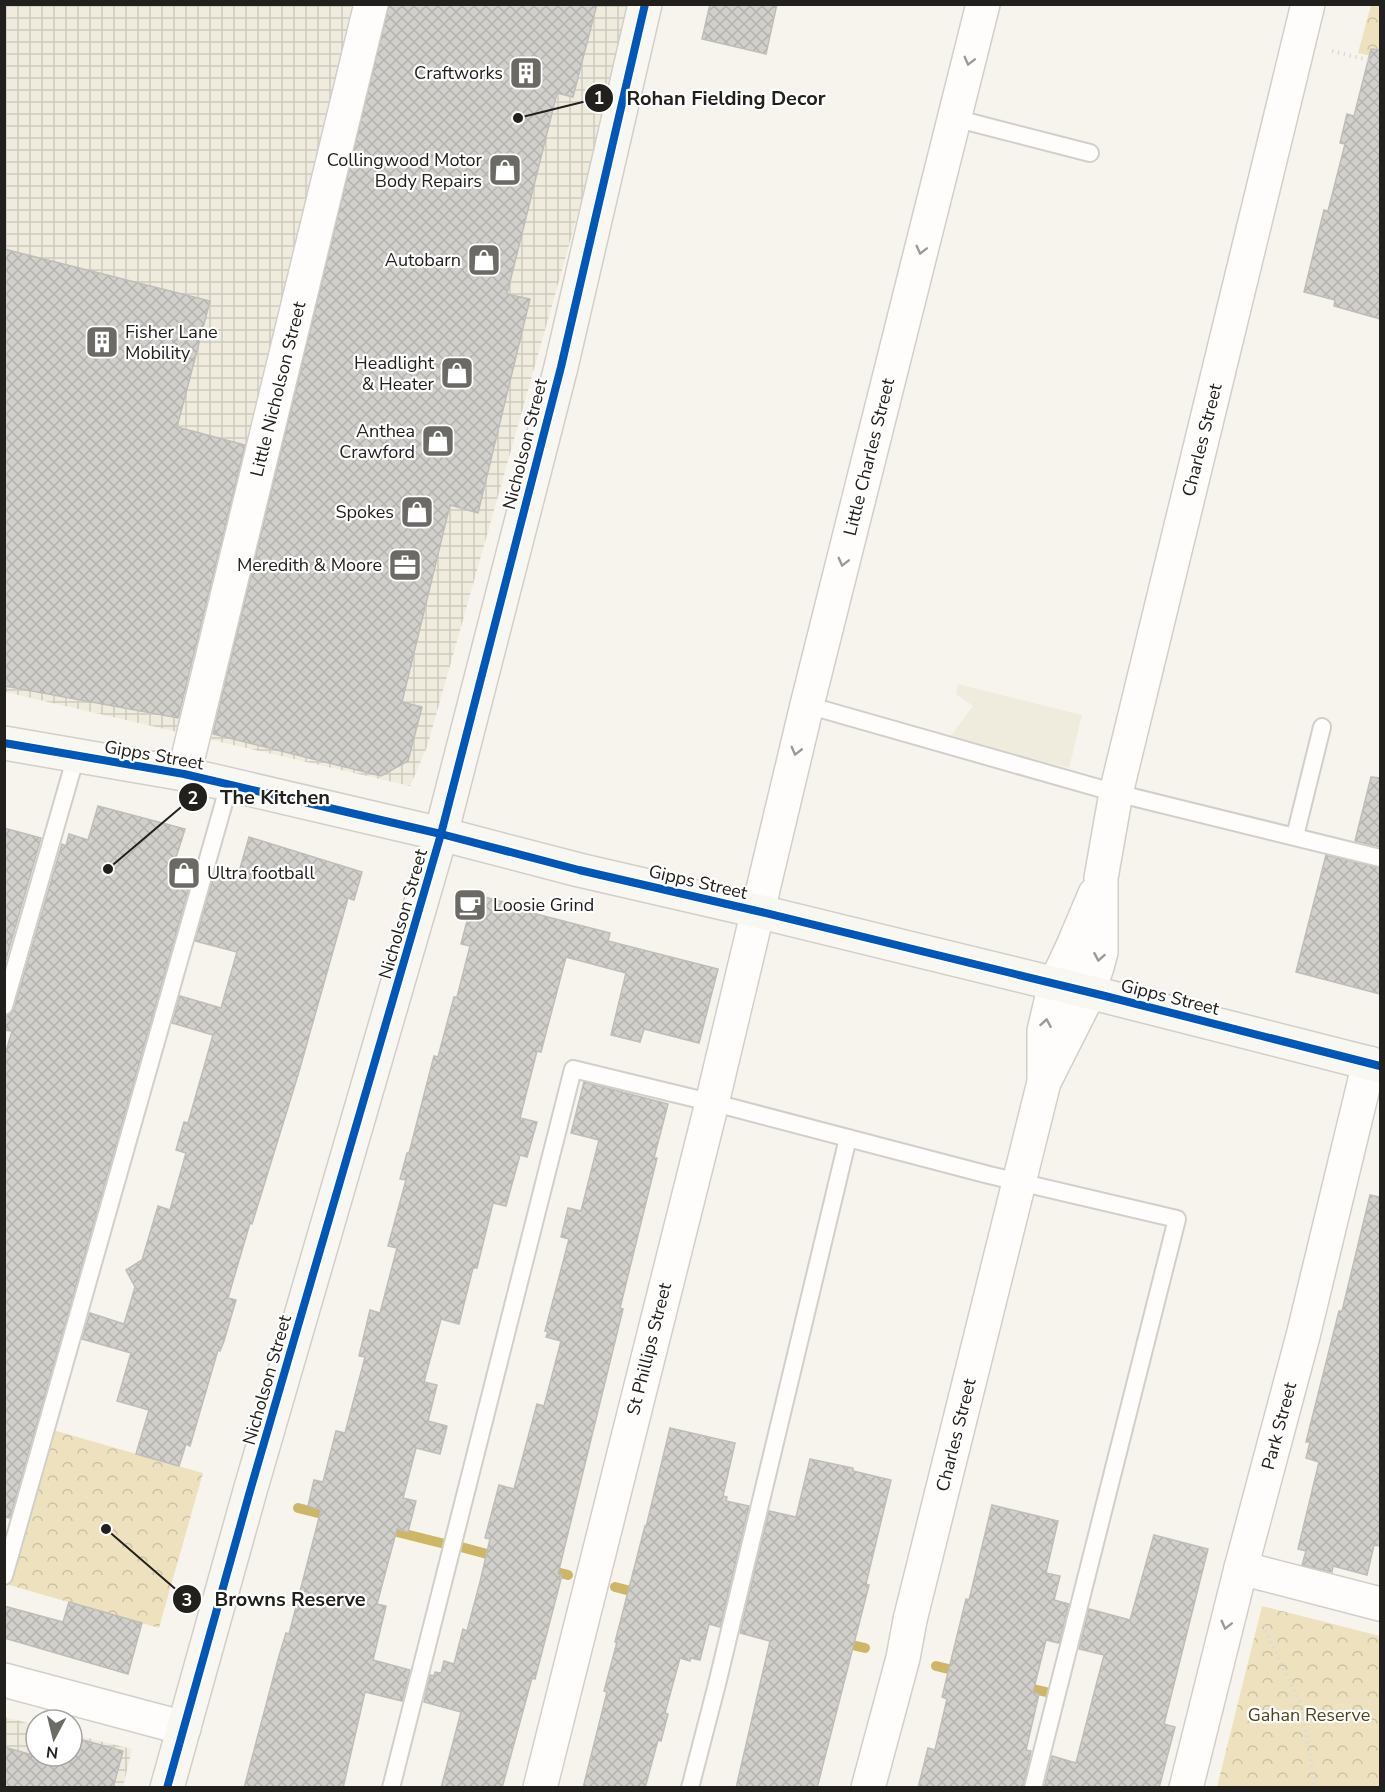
<svg xmlns="http://www.w3.org/2000/svg" width="1385" height="1792" font-family="'Nunito Sans',sans-serif">
	<style>
		.built { fill: #f0ecdd }
		.industrial { fill: url(#industrial-grid) }
		.park { fill: url(#park-crowns) }
		.lines { fill: none; stroke-linecap: round; stroke-linejoin: round }
		.stream { stroke: #cdb666; stroke-width: 10 }
		.building { fill: url(#building-cross-hatch); stroke: #bebdb8; stroke-width: 1.5 }
		.lane-casing { stroke: #d0cfc9; stroke-width: 20 }
		.street-casing { stroke: #d0cfc9; stroke-width: 36 }
		.secondary-casing { stroke: #d0cfc9; stroke-width: 36 }
		.path { stroke: #dadad8; stroke-width: 4; stroke-dasharray: 1.5 4.5; stroke-linecap: butt }
		.lane { stroke: #fefdfc; stroke-width: 16 }
		.street { stroke: #fefdfc; stroke-width: 33 }
		.secondary { stroke: #f8f7f2; stroke-width: 33 }
		.cycleway-casing { stroke: #fff; stroke-width: 11 }
		.cycleway { stroke: #0057b8; stroke-width: 8 }
		.oneway { stroke: #9b9a97 }
		.labels { text-anchor: middle; dominant-baseline: central; stroke-width: 4.5; stroke-linejoin: round; paint-order: stroke }
		.poi-label { font-size: 18px; fill: #22201c; stroke: #fff; text-anchor: end }
		.street-label { font-size: 18px; fill: #22201c; stroke: #fff }
		.park-label { font-size: 18px; fill: #4f4216; stroke: #fff }
		.leader { fill: none; stroke: #22201c; stroke-width: 2 }
		.callout-dot { fill: #22201c; stroke: #fff; stroke-width: 2 }
		.mark-label { font-size: 18px; text-anchor: middle; font-weight: bold; fill: #fff }
		.callout-label { font-size: 20px; text-anchor: middle; font-weight: bold; fill: #22201c; stroke: #fff; stroke-width: 4.5; stroke-linejoin: round; paint-order: stroke }
	</style>
	<defs>
		<pattern id="industrial-grid" width="8" height="8" patternUnits="userSpaceOnUse" patternTransform="scale(1.5)"><rect width="8" height="8" fill="#f0ecdd"/><path d="M0 4h8M4 0v8" fill="none" stroke="#cecabd"/></pattern>
		<pattern id="park-crowns" width="20" height="18" patternUnits="userSpaceOnUse" patternTransform="scale(1.5)"><rect width="20" height="18" fill="#eee2be"/><path d="M2 6a3 3 0 1 1 6 0M12 15a3 3 0 1 1 6 0" fill="none" stroke="#ccc2a3"/></pattern>
		<pattern id="building-cross-hatch" width="8" height="8" patternUnits="userSpaceOnUse" patternTransform="scale(1.5)"><rect width="8" height="8" fill="#d2d0cb"/><path d="M0 0l8 8M0 8l8-8" fill="none" stroke="#b4b2ae"/></pattern>
	</defs>
	<rect width="100%" height="100%" fill="#f6f4ed"/>
	<path class="built" d="M 958,684 L 1082,715 L 1069,768 L 950,737 L 973,706 L 956,694 Z"/>
	<g class="industrial">
		<path d="M 5,5 L 637,5 L 427,747 L 410,786 L 5,692 Z"/>
		<path d="M 4,1717 L 36,1725 L 36,1756 L 72,1756 L 72,1734 L 132,1749 L 123,1787 L 5,1787 Z"/>
	</g>
	<g class="park">
		<path d="M 1371,5 L 1380,5 L 1380,58 L 1358,53 Z"/>
		<path d="M 53,1430 L 203,1473 L 159,1628 L 9,1585 Z"/>
		<path d="M 1262,1606 L 1380,1636 L 1380,1787 L 1217,1787 Z"/>
	</g>
	<g class="lines">
		<g class="stream">
			<path d="M 298,1508 L 334,1517"/>
			<path d="M 385,1529 L 445,1544"/>
			<path d="M 461,1547 L 498,1557"/>
			<path d="M 545,1569 L 568,1575"/>
			<path d="M 615,1587 L 642,1594"/>
			<path d="M 839,1642 L 865,1648"/>
			<path d="M 936,1666 L 961,1672"/>
			<path d="M 1020,1686 L 1046,1692"/>
		</g>
	</g>
	<g class="building">
		<path d="M 389,4 L 597,4 L 573,97 L 557,93 L 507,294 L 530,299 L 478,513 L 450,505 L 402,702 L 422,707 L 408,761 L 381,776 L 213,734 Z"/>
		<path d="M 710,4 L 777,4 L 766,54 L 702,39 Z"/>
		<path d="M 1371,49 L 1380,50 L 1380,319 L 1334,306 L 1335,300 L 1304,292 L 1324,210 L 1328,211 L 1345,144 L 1340,143 L 1347,114 L 1354,116 Z"/>
		<path d="M 4,249 L 210,301 L 177,427 L 245,445 L 178,718 L 4,686 Z"/>
		<path d="M 1371,777 L 1380,778 L 1380,847 L 1355,841 Z"/>
		<path d="M 98,806 L 185,829 L 174,864 L 194,870 L 10,1518 L 4,1517 L 4,1058 L 12,1031 L 4,1030 L 4,1016 L 11,1014 L 14,1009 L 62,844 L 66,846 L 69,834 L 88,840 Z"/>
		<path d="M 4,828 L 41,838 L 4,966 Z"/>
		<path d="M 249,837 L 362,872 L 354,900 L 348,898 L 298,1075 L 252,1224 L 250,1223 L 228,1298 L 236,1300 L 224,1341 L 220,1351 L 218,1350 L 190,1446 L 186,1444 L 179,1466 L 136,1454 L 149,1410 L 117,1401 L 131,1353 L 82,1339 L 90,1313 L 124,1324 L 135,1287 L 126,1270 L 142,1260 L 158,1206 L 170,1210 L 186,1153 L 176,1150 L 184,1122 L 188,1123 L 213,1035 L 172,1023 L 180,996 L 221,1008 L 237,952 L 195,941 L 214,876 L 236,882 Z"/>
		<path d="M 1326,855 L 1380,868 L 1380,994 L 1296,972 Z"/>
		<path d="M 474,894 L 518,906 L 517,909 L 610,933 L 608,941 L 718,969 L 699,1043 L 644,1029 L 640,1042 L 611,1035 L 626,973 L 566,957 L 541,1052 L 537,1051 L 520,1118 L 537,1122 L 527,1157 L 520,1155 L 506,1206 L 493,1203 L 477,1268 L 473,1268 L 459,1324 L 441,1319 L 424,1382 L 437,1385 L 428,1421 L 447,1426 L 440,1454 L 416,1448 L 403,1498 L 416,1501 L 408,1532 L 397,1529 L 377,1604 L 386,1606 L 373,1660 L 410,1670 L 402,1701 L 365,1692 L 343,1788 L 244,1788 L 279,1656 L 286,1633 L 289,1634 L 321,1510 L 308,1506 L 314,1480 L 323,1482 L 336,1431 L 345,1433 L 365,1357 L 359,1356 L 370,1310 L 380,1313 L 397,1248 L 388,1246 L 406,1180 L 400,1179 L 407,1153 L 409,1153 L 434,1056 L 438,1057 L 454,997 L 457,997 L 470,946 L 461,944 Z"/>
		<path d="M 584,1082 L 668,1104 L 654,1158 L 657,1158 L 620,1308 L 623,1309 L 608,1370 L 558,1574 L 562,1575 L 535,1679 L 532,1678 L 502,1788 L 441,1788 L 461,1712 L 424,1702 L 430,1675 L 434,1676 L 435,1672 L 441,1673 L 444,1661 L 454,1664 L 463,1629 L 467,1631 L 480,1582 L 490,1539 L 485,1538 L 499,1485 L 514,1489 L 537,1404 L 544,1406 L 561,1341 L 546,1337 L 548,1332 L 545,1331 L 569,1239 L 561,1237 L 568,1208 L 581,1211 L 599,1140 L 571,1133 Z"/>
		<path d="M 1370,1195 L 1380,1197 L 1380,1546 L 1374,1545 L 1367,1575 L 1333,1566 L 1332,1572 L 1302,1565 L 1306,1551 L 1298,1549 L 1319,1462 L 1306,1458 L 1310,1442 L 1306,1442 L 1339,1311 L 1342,1311 Z"/>
		<path d="M 670,1428 L 735,1443 L 723,1496 L 727,1497 L 726,1501 L 749,1506 L 720,1627 L 709,1624 L 700,1660 L 691,1658 L 690,1661 L 680,1658 L 665,1713 L 668,1714 L 661,1741 L 658,1740 L 645,1788 L 583,1788 L 607,1692 L 604,1691 L 617,1642 L 615,1642 L 645,1526 L 646,1527 Z"/>
		<path d="M 810,1459 L 853,1468 L 853,1471 L 891,1480 L 866,1584 L 869,1585 L 817,1788 L 736,1788 L 770,1641 L 740,1633 L 769,1511 L 796,1517 Z"/>
		<path d="M 992,1505 L 1058,1521 L 1046,1573 L 1060,1576 L 1054,1600 L 1069,1604 L 1059,1643 L 1046,1640 L 1033,1692 L 1039,1694 L 1026,1750 L 1031,1751 L 1023,1788 L 918,1788 L 928,1748 L 935,1750 L 947,1699 L 942,1697 L 966,1599 L 969,1600 Z"/>
		<path d="M 1154,1535 L 1208,1549 L 1164,1724 L 1175,1727 L 1159,1788 L 1044,1788 L 1052,1756 L 1076,1763 L 1092,1701 L 1104,1655 L 1079,1649 L 1089,1609 L 1130,1620 Z"/>
		<path d="M 69,1602 L 142,1623 L 128,1674 L 4,1638 L 4,1606 L 63,1622 Z"/>
		<path d="M 72,1737 L 123,1751 L 113,1788 L 4,1788 L 4,1747 L 36,1756 L 72,1756 Z"/>
	</g>
	<g class="lines">
		<defs>
			<g id="lane">
				<path d="M 954,118 L 1090,153"/>
				<path d="M 807,705 L 1116,793 L 1380,858"/>
				<path d="M 1295,836 L 1322,727"/>
				<path d="M 4,1006 L 76,756"/>
				<path d="M 4,1576 L 229,785"/>
				<path d="M 391,1788 L 573,1069 L 730,1107 L 989,1175 L 1177,1219 L 1033,1788"/>
				<path d="M 690,1788 L 717,1684 L 848,1138"/>
			</g>
			<g id="street">
				<path d="M 184,774 L 371,4"/>
				<path d="M 1044,1082 L 1086,999 L 1097,967 L 1101,952 L 1101,878 L 1116,793 L 1308,4"/>
				<path d="M 1241,1568 L 1380,1604"/>
				<path d="M 4,1680 L 184,1728"/>
				<path d="M 540,1788 L 712,1103 L 807,705 L 983,4"/>
				<path d="M 868,1788 L 903,1658 L 910,1620 L 1044,1082 L 1044,1031 L 1055,984 L 1073,946 L 1095,894"/>
				<path d="M 1186,1788 L 1241,1568 L 1303,1336 L 1369,1063"/>
			</g>
			<g id="secondary">
				<path d="M 4,743 L 184,774 L 441,834 L 579,870 L 757,911 L 1105,996 L 1380,1066"/>
				<path d="M 167,1788 L 250,1491 L 441,834 L 561,367 L 645,4"/>
			</g>
		</defs>
		<use href="#lane" class="lane-casing"/>
		<use href="#street" class="street-casing"/>
		<use href="#secondary" class="secondary-casing"/>
		<g class="path">
			<path d="M 1332,51 L 1380,63"/>
			<path d="M 1263,1625 L 1302,1707 L 1315,1788"/>
		</g>
		<use href="#lane" class="lane"/>
		<use href="#street" class="street"/>
		<use href="#secondary" class="secondary"/>
		<defs>
			<g id="cycleway">
				<path d="M 4,743 L 184,774 L 441,834 L 579,870 L 757,911 L 1105,996 L 1380,1066"/>
				<path d="M 167,1788 L 250,1491 L 441,834 L 561,367 L 645,4"/>
			</g>
		</defs>
		<use href="#cycleway" class="cycleway-casing"/>
		<use href="#cycleway" class="cycleway"/>
	</g>
	<defs><path id="oneway-chevron" d="M-2-3.5L2.5 0L-2 3.5" fill="none" stroke-width="1.6" stroke-linecap="round" stroke-linejoin="round" transform="scale(1.5)"/></defs>
	<g class="oneway">
		<use href="#oneway-chevron" transform="translate(969 61) rotate(104)"/>
		<use href="#oneway-chevron" transform="translate(921 250) rotate(104)"/>
		<use href="#oneway-chevron" transform="translate(843 562) rotate(104)"/>
		<use href="#oneway-chevron" transform="translate(796 751) rotate(104)"/>
		<use href="#oneway-chevron" transform="translate(1099 957) rotate(100)"/>
		<use href="#oneway-chevron" transform="translate(1046 1023) rotate(-80)"/>
		<use href="#oneway-chevron" transform="translate(1226 1625) rotate(104)"/>
	</g>
	<defs>
		<symbol id="building-square" viewBox="-11 -11 22 22"><rect x="-9" y="-9" width="18" height="18" rx="4" fill="#6c6a65" stroke="#fff"/><path d="M-4-6H4V6H1V3H-1V6H-4ZM-2.5-4.3h1.7v1.8h-1.7ZM.8-4.3h1.7v1.8H.8ZM-2.5-1h1.7V.8h-1.7ZM.8-1h1.7V.8H.8Z" fill="#fff"/></symbol>
		<symbol id="shop-square" viewBox="-11 -11 22 22"><rect x="-9" y="-9" width="18" height="18" rx="4" fill="#6c6a65" stroke="#fff"/><path d="M-5-2.5h2.3a2.7 3.5 0 0 1 5.4 0H5L5.5 6h-11ZM-1.5-2.5h3a1.5 2.3 0 0 0-3 0Z" fill="#fff"/></symbol>
		<symbol id="office-square" viewBox="-11 -11 22 22"><rect x="-9" y="-9" width="18" height="18" rx="4" fill="#6c6a65" stroke="#fff"/><path d="M-6-3h4V-5.5h4V-3h4V5H-6ZM-1-4.5V-3h2v-1.5ZM-6 0V1H6V0Z" fill="#fff"/></symbol>
		<symbol id="cafe-square" viewBox="-11 -11 22 22"><rect x="-9" y="-9" width="18" height="18" rx="4" fill="#6c6a65" stroke="#fff"/><path d="M-5.5-4.5H6V0H3Q3 3.5 0 3.5H-2.5Q-5.5 3.5-5.5 0ZM3-3.2v2h1.7v-2ZM-6 4.5H4V6H-6Z" fill="#fff"/></symbol>
	</defs>
	<g fill-rule="evenodd">
		<use href="#building-square" x="507" y="54" width="38" height="38"/>
		<use href="#shop-square" x="486" y="151" width="38" height="38"/>
		<use href="#shop-square" x="465" y="241" width="38" height="38"/>
		<use href="#building-square" x="83" y="323" width="38" height="38"/>
		<use href="#shop-square" x="438" y="354" width="38" height="38"/>
		<use href="#shop-square" x="419" y="422" width="38" height="38"/>
		<use href="#shop-square" x="398" y="493" width="38" height="38"/>
		<use href="#office-square" x="386" y="546" width="38" height="38"/>
		<use href="#shop-square" x="165" y="854" width="38" height="38"/>
		<use href="#cafe-square" x="451" y="886" width="38" height="38"/>
	</g>
	<g class="labels">
		<g class="poi-label">
			<text x="503" y="73">Craftworks</text>
			<text x="482" y="160">Collingwood Motor<tspan x="482" dy="21">Body Repairs</tspan></text>
			<text x="461" y="260">Autobarn</text>
			<text x="125" y="332" text-anchor="start">Fisher Lane<tspan x="125" dy="21">Mobility</tspan></text>
			<text x="434" y="363">Headlight<tspan x="434" dy="21">&amp; Heater</tspan></text>
			<text x="415" y="431">Anthea<tspan x="415" dy="21">Crawford</tspan></text>
			<text x="394" y="512">Spokes</text>
			<text x="382" y="565">Meredith &amp; Moore</text>
			<text x="207" y="873" text-anchor="start">Ultra football</text>
			<text x="493" y="905" text-anchor="start">Loosie Grind</text>
		</g>
		<g class="street-label">
			<text transform="translate(278 389) rotate(-76)">Little Nicholson Street</text>
			<text transform="translate(1202 440) rotate(-76)">Charles Street</text>
			<text transform="translate(525 444) rotate(-76)">Nicholson Street</text>
			<text transform="translate(869 457) rotate(-76)">Little Charles Street</text>
			<text transform="translate(154 755) rotate(10)">Gipps Street</text>
			<text transform="translate(698 882) rotate(13)">Gipps Street</text>
			<text transform="translate(403 914) rotate(-74)">Nicholson Street</text>
			<text transform="translate(1170 997) rotate(14)">Gipps Street</text>
			<text transform="translate(649 1349) rotate(-76)">St Phillips Street</text>
			<text transform="translate(267 1380) rotate(-74)">Nicholson Street</text>
			<text transform="translate(1279 1426) rotate(-75)">Park Street</text>
			<text transform="translate(956 1435) rotate(-76)">Charles Street</text>
		</g>
		<g class="park-label">
			<text x="1309" y="1715">Gahan Reserve</text>
		</g>
	</g>
	<path class="leader" d="M518 118L599 98M108 869L193 797M106 1529L187 1599"/>
	<g class="callout-dot">
		<circle cx="518" cy="118" r="6"/>
		<circle cx="108" cy="869" r="6"/>
		<circle cx="106" cy="1529" r="6"/>
		<circle cx="599" cy="98" r="15"/>
		<circle cx="193" cy="797" r="15"/>
		<circle cx="187" cy="1599" r="15"/>
	</g>
	<g class="mark-label">
		<text x="599" y="104">1</text>
		<text x="193" y="804">2</text>
		<text x="187" y="1606">3</text>
	</g>
	<g class="callout-label">
		<text x="726" y="105">Rohan Fielding Decor</text>
		<text x="275" y="804">The Kitchen</text>
		<text x="290" y="1606">Browns Reserve</text>
	</g>
	<rect width="1385" height="1792" fill="none" stroke="#22201c" stroke-width="12"/>
	<g transform="translate(54 1738) rotate(187)"><circle r="28" fill="#ffffff" stroke="#a7a6a4" stroke-width="1.5"/>
	<path d="M0-4.5L10 22L0 15L-10 22Z" fill="#6c6a65"/>
	<text y="-9" font-size="16" font-weight="bold" text-anchor="middle" fill="#22201c">N</text>
	</g>
</svg>
